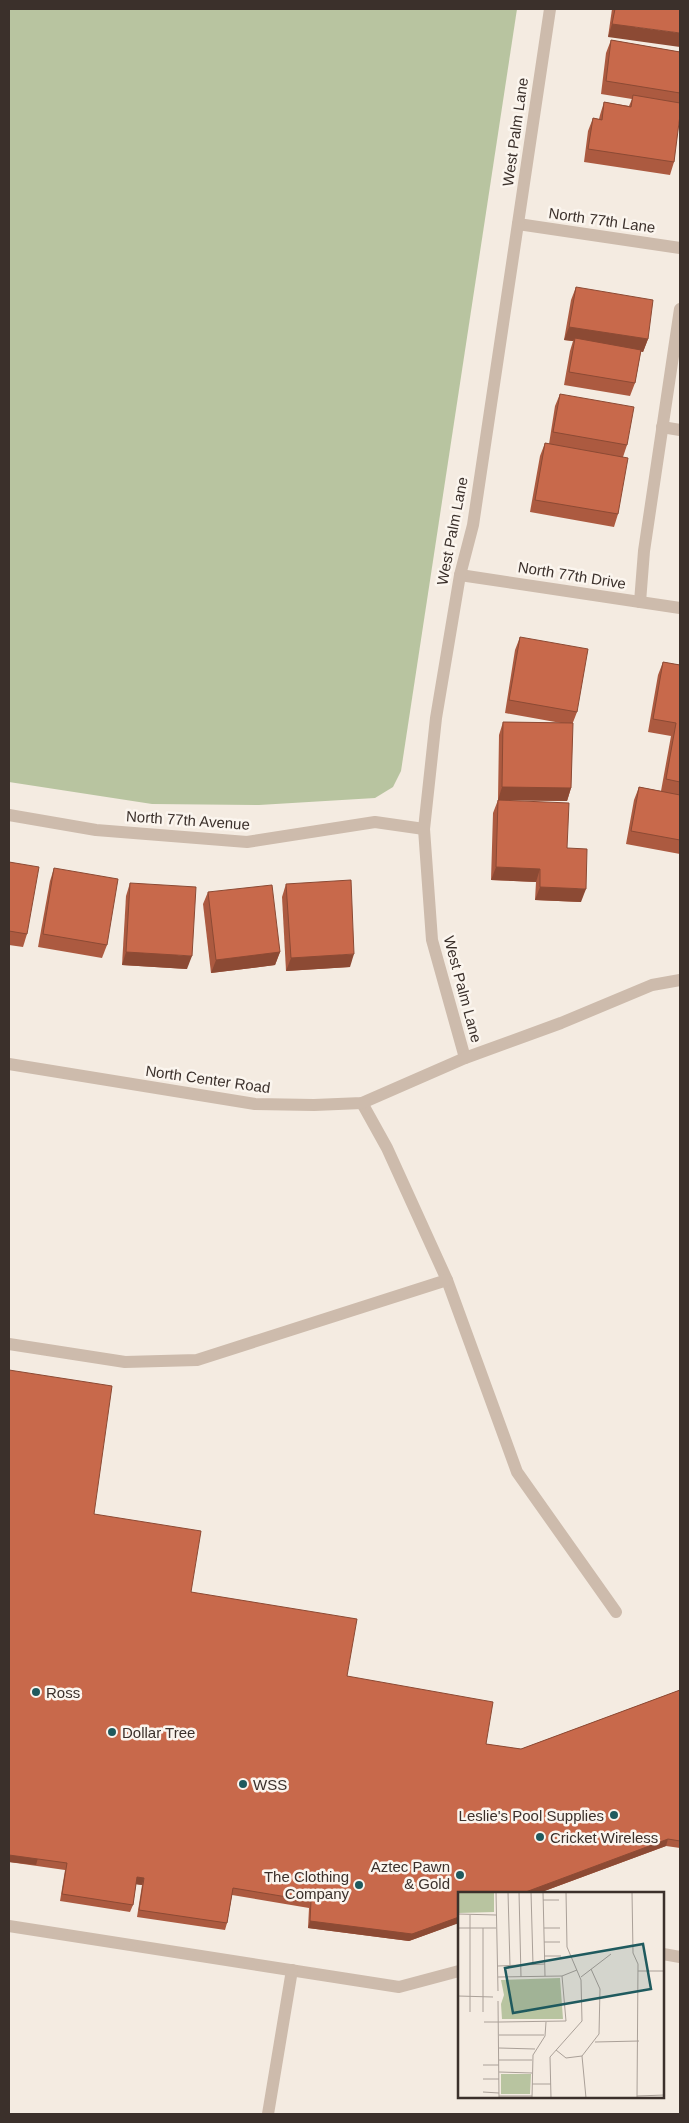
<svg xmlns="http://www.w3.org/2000/svg" width="689" height="2123" font-family="Arial,sans-serif">
	<style>
		.green { fill: #b8c4a0 }
		.lines { fill: none; stroke-linecap: round; stroke-linejoin: round }
		.service { stroke: #cdbbac; stroke-width: 12 }
		.minor { stroke: #cdbbac; stroke-width: 12 }
		.wall { fill: #ac5a40 }
		.shaded-wall { fill: #8c4a34 }
		.building { fill: #c8694b; stroke: #8c4a34 }
		.poi-dot { fill: #1f5a5e; stroke: #fbf5ee; stroke-width: 2 }
		.labels { text-anchor: middle; dominant-baseline: central; stroke-width: 5; stroke-linejoin: round; paint-order: stroke }
		.street-label { font-size: 15px; fill: #3b302b; stroke: #fbf5ee }
		.poi-label { font-size: 15px; fill: #3b302b; stroke: #fbf5ee; text-anchor: start }
		.inset-road { fill: none; stroke: #aaa098; stroke-width: 1 }
		.view { fill: #1f5a5e; fill-opacity: 0.15; stroke: #1f5a5e; stroke-width: 2.5 }
		.inset-edge { fill: none; stroke: #3b302b; stroke-width: 2.5 }
	</style>
	<rect width="100%" height="100%" fill="#f4ebe1"/>
	<path class="green" d="M 9,9 L 517,9 L 401,771 L 393,787 L 375,798 L 259,805 L 152,804 L 9,782 Z"/>
	<g class="lines">
		<g class="service">
			<path d="M 662,427 L 680,430"/>
			<path d="M 640,602 L 644,551 L 680,309"/>
			<path d="M 362,1103 L 387,1148 L 447,1280 L 517,1472 L 616,1612"/>
			<path d="M 9,1344 L 125,1362 L 197,1360 L 447,1280"/>
			<path d="M 9,1926 L 399,1987 L 459,1971"/>
			<path d="M 663,1954 L 680,1957"/>
			<path d="M 268,2114 L 292,1970"/>
		</g>
		<g class="minor">
			<path d="M 518,224 L 680,248"/>
			<path d="M 460,575 L 680,608"/>
			<path d="M 9,815 L 96,830 L 247,842 L 375,822 L 424,829"/>
			<path d="M 465,1058 L 432,940 L 424,829 L 436,718 L 460,575 L 473,525 L 550,9"/>
			<path d="M 9,1064 L 255,1104 L 314,1105 L 362,1103 L 465,1058 L 561,1023 L 652,985 L 680,980"/>
		</g>
	</g>
	<g class="wall">
		<path d="M 612,9 L 680,9 L 608,37 Z"/>
		<path d="M 611,40 L 680,52 L 680,100 L 674,162 L 670,175 L 584,162 L 588,131 L 593,118 L 599,119 L 600,115 L 604,102 L 629,106 L 632,99 L 601,94 L 606,53 Z"/>
		<path d="M 576,287 L 648,339 L 643,352 L 641,351 L 635,383 L 630,396 L 564,385 L 570,351 L 573,341 L 564,340 L 571,300 Z"/>
		<path d="M 560,394 L 627,445 L 623,457 L 618,514 L 614,527 L 530,512 L 540,456 L 545,443 L 549,444 L 555,406 Z"/>
		<path d="M 520,637 L 577,712 L 572,725 L 571,788 L 567,801 L 507,800 L 567,848 L 581,902 L 535,900 L 536,882 L 491,880 L 493,813 L 498,800 L 499,735 L 503,722 L 561,723 L 505,713 L 515,650 Z"/>
		<path d="M 663,662 L 680,665 L 680,854 L 626,844 L 634,800 L 639,787 L 661,791 L 671,736 L 648,732 L 658,675 Z"/>
		<path d="M 9,862 L 27,934 L 23,947 L 9,945 Z"/>
		<path d="M 54,868 L 107,945 L 102,958 L 38,947 L 50,881 Z"/>
		<path d="M 130,883 L 187,969 L 122,965 L 126,896 Z"/>
		<path d="M 286,884 L 350,967 L 286,971 L 282,897 Z"/>
		<path d="M 208,892 L 280,952 L 275,965 L 211,973 L 203,904 Z"/>
		<path d="M 9,1370 L 94,1514 L 191,1592 L 347,1676 L 486,1744 L 521,1749 L 680,1690 L 680,1848 L 666,1846 L 409,1941 L 308,1928 L 309,1908 L 232,1895 L 227,1923 L 225,1930 L 137,1917 L 142,1885 L 136,1884 L 133,1905 L 130,1912 L 60,1901 L 65,1870 L 9,1862 Z"/>
	</g>
	<g class="shaded-wall">
		<path d="M 612,24 L 680,33 L 680,47 L 608,37 Z"/>
		<path d="M 569,327 L 648,339 L 643,352 L 574,341 L 575,338 L 573,341 L 564,340 Z"/>
		<path d="M 502,787 L 571,788 L 567,801 L 498,800 Z"/>
		<path d="M 496,867 L 540,869 L 536,882 L 491,880 Z"/>
		<path d="M 540,887 L 586,889 L 581,902 L 535,900 Z"/>
		<path d="M 126,952 L 192,956 L 187,969 L 122,965 Z"/>
		<path d="M 280,952 L 275,965 L 211,973 L 216,960 Z"/>
		<path d="M 354,954 L 350,967 L 286,971 L 291,958 Z"/>
		<path d="M 668,1839 L 666,1846 L 539,1893 L 523,1893 Z"/>
		<path d="M 9,1855 L 38,1858 L 36,1865 L 9,1862 Z"/>
		<path d="M 137,1877 L 144,1878 L 142,1885 L 134,1884 Z"/>
		<path d="M 459,1917 L 459,1923 L 409,1941 L 308,1928 L 310,1921 Z"/>
	</g>
	<g class="building">
		<path d="M 615,9 L 680,9 L 680,33 L 612,24 Z"/>
		<path d="M 611,40 L 680,52 L 680,93 L 606,81 Z"/>
		<path d="M 633,95 L 680,103 L 680,115 L 674,162 L 588,149 L 593,118 L 602,120 L 604,102 L 631,107 Z"/>
		<path d="M 576,287 L 653,300 L 648,339 L 569,327 Z"/>
		<path d="M 575,338 L 641,350 L 635,383 L 569,372 Z"/>
		<path d="M 560,394 L 634,407 L 627,445 L 553,432 Z"/>
		<path d="M 545,443 L 628,458 L 618,514 L 535,500 Z"/>
		<path d="M 520,637 L 588,649 L 577,712 L 509,700 Z"/>
		<path d="M 663,662 L 680,665 L 680,782 L 666,779 L 676,723 L 653,719 Z"/>
		<path d="M 503,722 L 573,723 L 571,788 L 502,787 Z"/>
		<path d="M 639,787 L 680,795 L 680,840 L 631,831 Z"/>
		<path d="M 498,800 L 569,803 L 567,848 L 587,849 L 586,889 L 540,887 L 540,869 L 496,867 Z"/>
		<path d="M 9,862 L 39,867 L 27,934 L 9,931 Z"/>
		<path d="M 54,868 L 118,879 L 107,945 L 43,934 Z"/>
		<path d="M 351,880 L 354,954 L 291,958 L 286,884 Z"/>
		<path d="M 130,883 L 196,887 L 192,956 L 126,952 Z"/>
		<path d="M 272,885 L 280,952 L 216,960 L 208,892 Z"/>
		<path d="M 9,1370 L 112,1386 L 94,1514 L 201,1531 L 191,1592 L 357,1619 L 347,1676 L 493,1702 L 486,1744 L 521,1749 L 680,1690 L 680,1841 L 668,1839 L 523,1893 L 459,1893 L 459,1917 L 412,1934 L 310,1921 L 311,1901 L 233,1888 L 227,1923 L 139,1910 L 144,1878 L 137,1877 L 133,1905 L 62,1894 L 67,1863 L 9,1855 Z"/>
	</g>
	<g class="poi-dot">
		<circle cx="36" cy="1692" r="5"/>
		<circle cx="112" cy="1732" r="5"/>
		<circle cx="243" cy="1784" r="5"/>
		<circle cx="614" cy="1815" r="5"/>
		<circle cx="540" cy="1837" r="5"/>
		<circle cx="460" cy="1875" r="5"/>
		<circle cx="359" cy="1885" r="5"/>
	</g>
	<g class="labels">
		<g class="street-label">
			<text transform="translate(515 132) rotate(-82)">West Palm Lane</text>
			<text transform="translate(602 220) rotate(8)">North 77th Lane</text>
			<text transform="translate(452 531) rotate(-79)">West Palm Lane</text>
			<text transform="translate(572 575) rotate(9)">North 77th Drive</text>
			<text transform="translate(188 820) rotate(4)">North 77th Avenue</text>
			<text transform="translate(463 989) rotate(75)">West Palm Lane</text>
			<text transform="translate(208 1079) rotate(8)">North Center Road</text>
		</g>
		<g class="poi-label">
			<text x="46" y="1692">Ross</text>
			<text x="122" y="1732">Dollar Tree</text>
			<text x="253" y="1784">WSS</text>
			<text x="604" y="1815" text-anchor="end">Leslie's Pool Supplies</text>
			<text x="550" y="1837">Cricket Wireless</text>
			<text x="450" y="1866" text-anchor="end">Aztec Pawn<tspan x="450" dy="17">&amp; Gold</tspan></text>
			<text x="349" y="1876" text-anchor="end">The Clothing<tspan x="349" dy="17">Company</tspan></text>
		</g>
	</g>
	<g transform="translate(458 1892)">
		<rect width="206" height="206" fill="#f4ebe1"/>
		<path d="M 0,0 L 36,0 L 36,20 L 0,21 ZM 102,86 L 105,127 L 44,127 L 43,112 L 46,103 L 43,88 ZM 43,182 L 73,182 L 72,202 L 43,202 Z" fill="#b8c4a0"/>
		<path class="inset-road" d="M 38,0 L 40,99M 50,0 L 52,74M 61,0 L 63,85M 73,0 L 75,73M 85,0 L 87,84M 174,0 L 175,61 L 180,72 L 179,206M 85,8 L 101,8M 0,22 L 38,23M 0,36 L 38,36M 25,36 L 25,120M 86,36 L 102,36M 86,50 L 102,50M 86,64 L 103,64M 40,74 L 87,72M 180,79 L 207,79M 40,85 L 104,84 L 119,78M 123,85 L 153,62M 0,104 L 0,36M 0,104 L 35,105M 40,109 L 41,206M 12,120 L 12,23M 26,130 L 42,130M 42,130 L 108,129 L 104,84M 41,143 L 86,143M 137,150 L 181,149M 41,156 L 77,157M 98,158 L 108,166 L 124,164 L 141,142 L 142,97 L 133,77M 124,164 L 128,206M 41,168 L 74,168M 25,173 L 41,173M 41,180 L 74,181M 25,187 L 41,187M 74,192 L 93,192M 25,200 L 41,201M 41,204 L 74,204M 179,204 L 207,203M 74,206 L 75,163 L 87,144 L 88,130M 93,206 L 92,165 L 124,129 L 123,88 L 109,55 L 108,0"/>
		<path class="view" d="M 185,52 L 193,97 L 55,121 L 47,76 Z"/>
		<rect width="206" height="206" class="inset-edge"/>
	</g>
	<rect width="689" height="2123" fill="none" stroke="#3b302b" stroke-width="20"/>
</svg>
